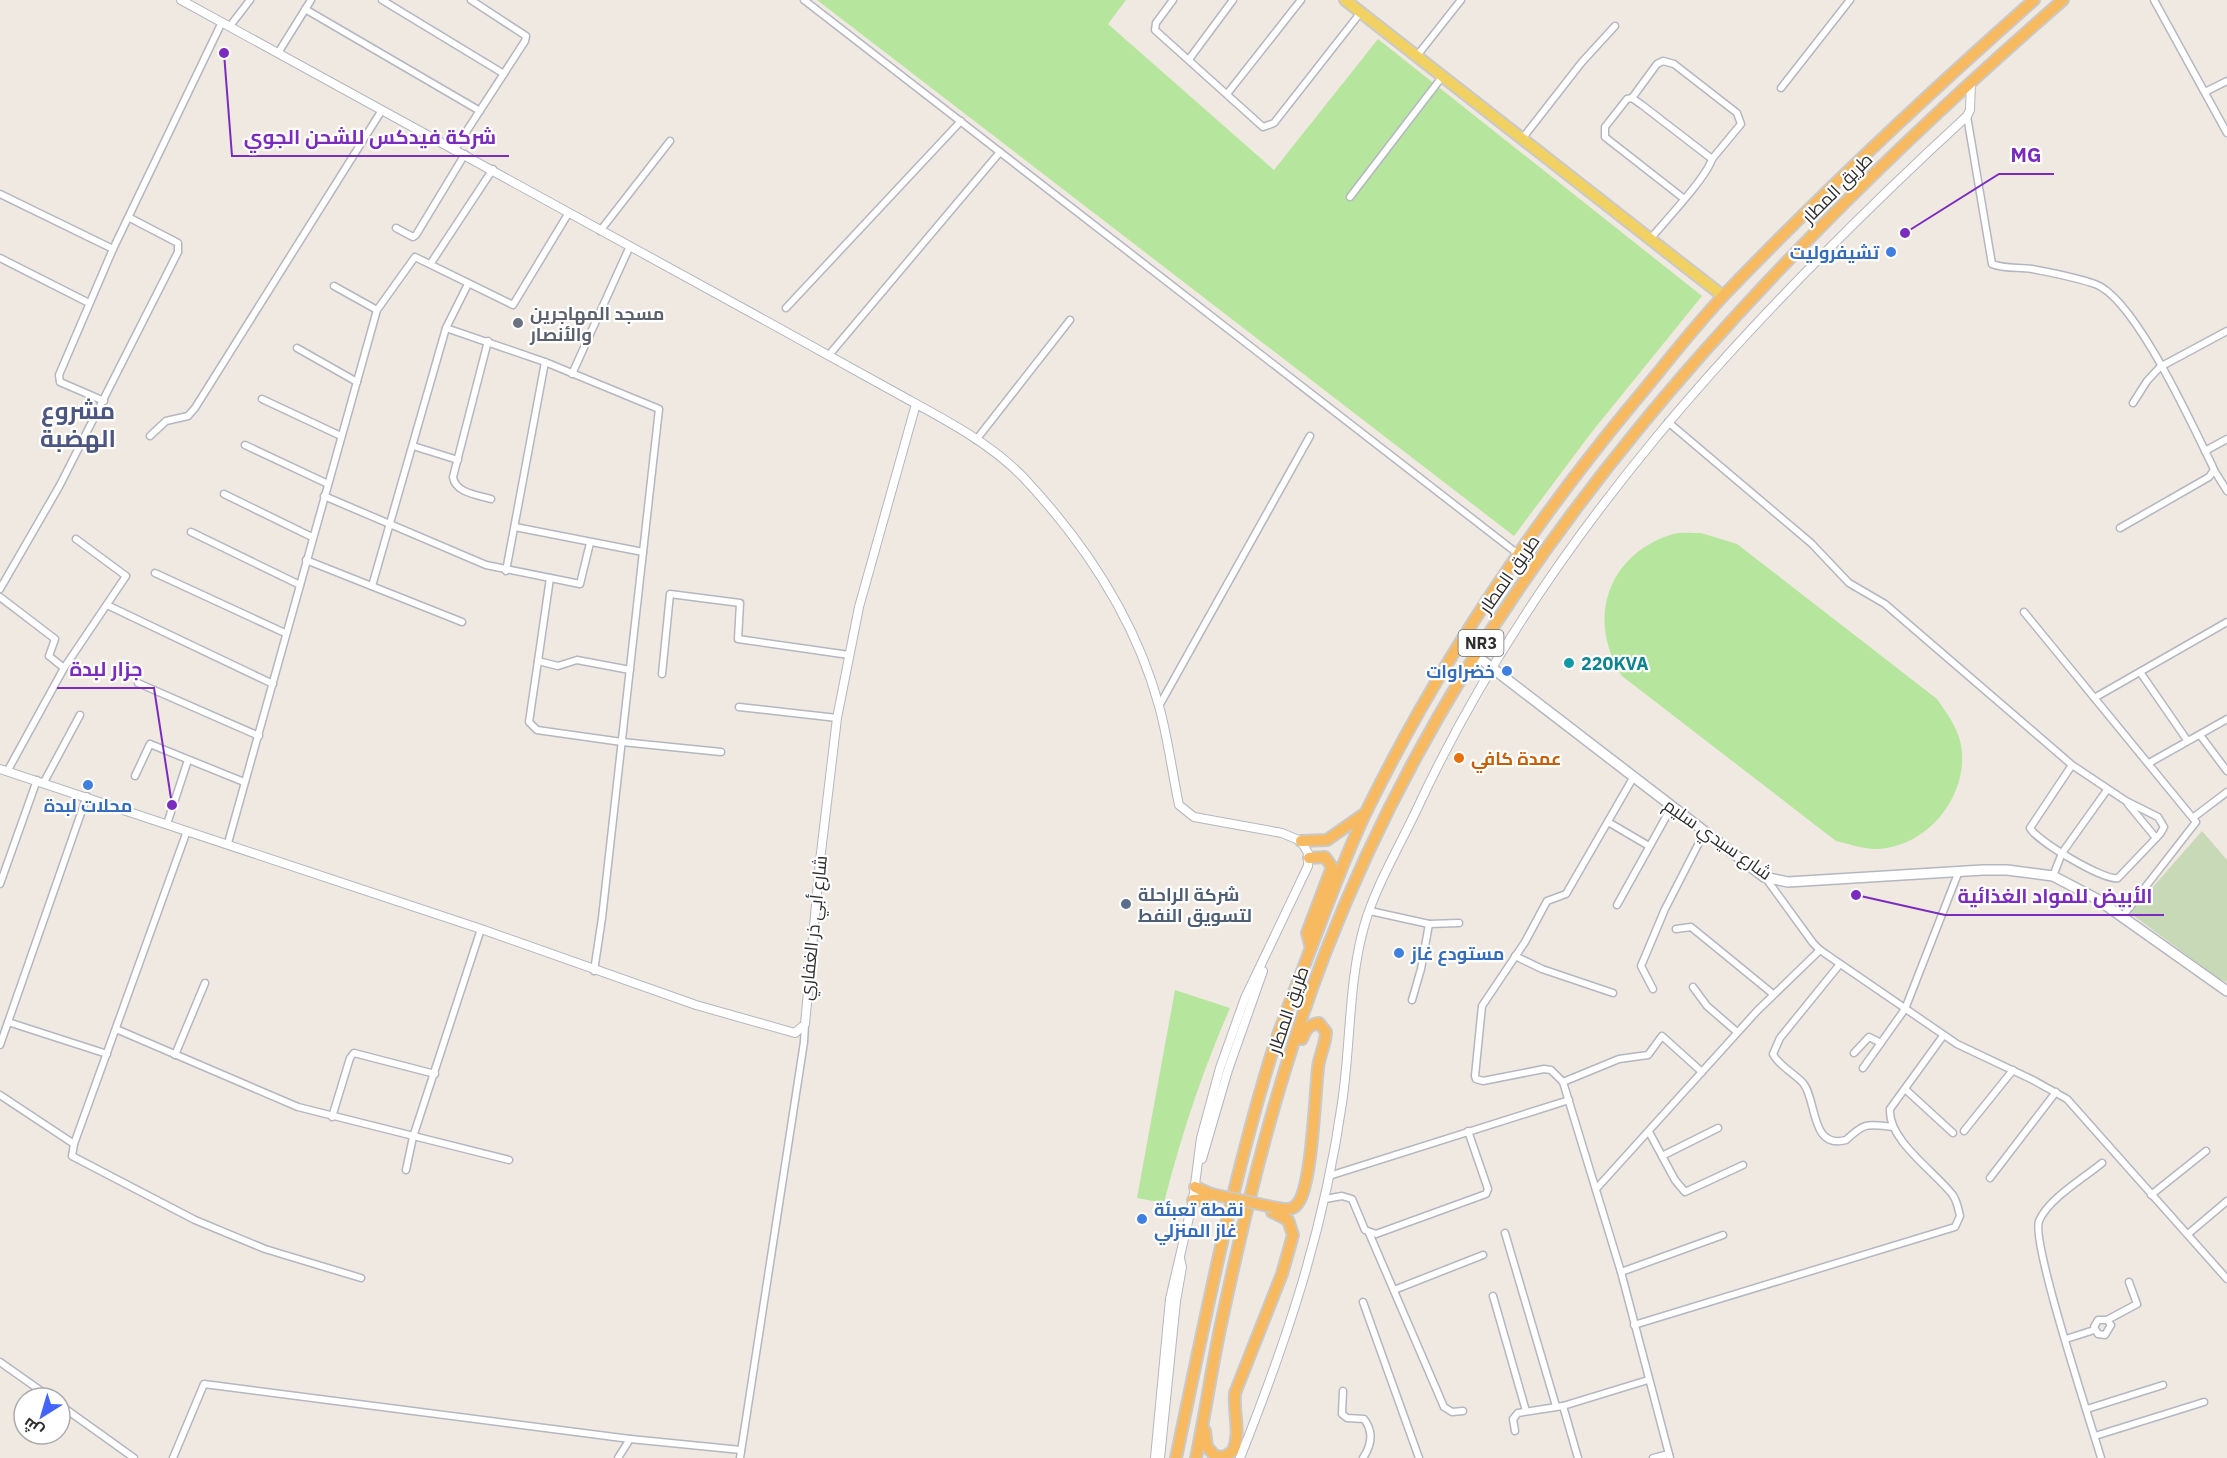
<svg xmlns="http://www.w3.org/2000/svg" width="2227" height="1458" font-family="'IBM Plex Sans',Cairo,sans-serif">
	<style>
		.green { fill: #b6e59e }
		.cemetery { fill: #c8d9b8 }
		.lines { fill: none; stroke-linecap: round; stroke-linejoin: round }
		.minor-casing { stroke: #b4b7c1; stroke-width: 9 }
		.tertiary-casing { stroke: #b4b7c1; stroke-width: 10 }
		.secondary-casing { stroke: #b4b7c1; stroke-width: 12 }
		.primary-casing { stroke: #c9c9c9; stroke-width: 14 }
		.trunk-casing { stroke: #c9c9c9; stroke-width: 14 }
		.minor { stroke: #fff; stroke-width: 6 }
		.tertiary { stroke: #fff; stroke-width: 8 }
		.secondary { stroke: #fff; stroke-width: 9 }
		.primary { stroke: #f2d163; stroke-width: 10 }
		.trunk { stroke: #f8ba60; stroke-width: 10 }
		.trunk-bridge-casing { stroke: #c9c9c9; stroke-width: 14; stroke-linecap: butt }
		.trunk-bridge { stroke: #f8ba60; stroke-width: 10 }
		.shop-dot { fill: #3f7fe0; stroke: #fff; stroke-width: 2 }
		.worship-dot { fill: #6b7280; stroke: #fff; stroke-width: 2 }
		.culture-dot { fill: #0f9aa8; stroke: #fff; stroke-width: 2 }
		.food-dot { fill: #e8710a; stroke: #fff; stroke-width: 2 }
		.service-dot { fill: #5c6f8a; stroke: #fff; stroke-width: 2 }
		.labels { text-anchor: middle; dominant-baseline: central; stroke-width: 4.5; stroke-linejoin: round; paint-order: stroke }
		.shield { fill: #fff; stroke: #6d6d6d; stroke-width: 1.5 }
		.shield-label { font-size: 16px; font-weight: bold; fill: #2e2e2e }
		.street-label { font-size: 18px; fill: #2e2e2e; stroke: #fff }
		.shop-label { font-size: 18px; font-weight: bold; fill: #366cbe; stroke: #fff; text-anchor: end }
		.worship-label { font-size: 18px; font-weight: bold; fill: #5b616d; stroke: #fff; text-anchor: start }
		.culture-label { font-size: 18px; font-weight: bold; fill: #0d838f; stroke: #fff; text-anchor: start }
		.food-label { font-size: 18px; font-weight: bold; fill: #c56008; stroke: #fff; text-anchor: start }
		.service-label { font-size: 18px; font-weight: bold; fill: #4e5e75; stroke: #fff; text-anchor: start }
		.district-label { font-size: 24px; font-weight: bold; fill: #4d5680; stroke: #fff }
		.leader { fill: none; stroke: #7b2cbf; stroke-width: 2 }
		.callout-dot { fill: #7b2cbf; stroke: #fff; stroke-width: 2 }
		.callout-label { font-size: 20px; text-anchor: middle; font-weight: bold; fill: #7b2cbf; stroke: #fff; stroke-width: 4.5; stroke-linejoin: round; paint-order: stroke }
	</style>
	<rect width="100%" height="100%" fill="#efe9e1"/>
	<g class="green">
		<path d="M 817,0 L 1126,0 L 1108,24 L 1274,170 L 1378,39 L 1702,296 L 1591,433 L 1514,536 Z"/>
		<path d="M 1701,533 L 1737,544 L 1937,699 C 1948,715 1961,732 1962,753 C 1965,800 1926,847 1877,849 C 1863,849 1849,844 1836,841 L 1622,676 C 1586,620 1607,554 1673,534 C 1681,532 1692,533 1701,533 Z"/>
		<path d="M 1175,990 L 1230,1008 C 1201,1075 1182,1133 1164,1203 L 1137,1198 Z"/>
	</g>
	<path class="cemetery" d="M 2202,831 L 2227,860 L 2227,982 L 2219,979 L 2130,913 Z"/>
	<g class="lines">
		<defs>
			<g id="minor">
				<path d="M 382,0 L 504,74"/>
				<path d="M 804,0 L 1518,554"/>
				<path d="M 1173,0 L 1156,23 L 1155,30 L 1263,127 L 1274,123 L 1361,12"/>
				<path d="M 2154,0 L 2227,133"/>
				<path d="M 305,9 L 480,111"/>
				<path d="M 230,26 L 250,0"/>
				<path d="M 278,53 L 311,0"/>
				<path d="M 1416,57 L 1461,0"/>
				<path d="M 1190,58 L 1233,0"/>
				<path d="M 1781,88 L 1850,0"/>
				<path d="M 2205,92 L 2227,81"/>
				<path d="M 1227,94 L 1301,0"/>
				<path d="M 1632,98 L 1657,64 L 1663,61 L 1674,64 L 1737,113 L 1741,124 L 1712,159"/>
				<path d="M 1967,116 L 1992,264 C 2004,269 2019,267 2032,269 C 2052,273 2075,277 2095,284 C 2135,298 2192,425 2212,465 L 2214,470 L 2209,477 L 2120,528"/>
				<path d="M 1522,139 L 1582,62 L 1615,26"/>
				<path d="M 455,149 L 525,41 L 526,36 L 471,0"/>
				<path d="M 0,194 L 113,249"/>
				<path d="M 1350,197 L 1442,77"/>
				<path d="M 396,228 L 413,237 L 416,235 L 465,154"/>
				<path d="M 600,231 L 670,141"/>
				<path d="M 1651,238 C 1666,220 1706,178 1712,159 L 1642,105 L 1632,98 L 1627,99 L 1605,127 L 1605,137 L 1683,198"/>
				<path d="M 0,258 L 89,303"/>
				<path d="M 431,263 L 493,169"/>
				<path d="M 334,286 L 377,310"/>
				<path d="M 786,308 L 961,121"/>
				<path d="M 446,328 L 545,362 L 659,409 L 602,918 L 594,971"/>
				<path d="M 488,341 L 453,477 C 455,493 478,495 491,499"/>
				<path d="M 297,348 L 357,382"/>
				<path d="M 829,355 L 1000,152"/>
				<path d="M 572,374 L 630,246"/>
				<path d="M 262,399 L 341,436"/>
				<path d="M 104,401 L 60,382 L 59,375 L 113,249 L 222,22"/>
				<path d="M 2133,403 L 2147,381 L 2160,367 L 2227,331"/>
				<path d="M 1668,422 L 1811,543 L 1849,583 L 1885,604 L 2072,765 L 2126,801 L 2158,817 L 2164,827 L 2160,834 L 2118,878 C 2104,881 2037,841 2030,828 L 2072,765"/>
				<path d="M 150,436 L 166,421 L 188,416 L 195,408 L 382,110"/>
				<path d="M 976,440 L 1070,320"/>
				<path d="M 245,445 L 328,484"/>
				<path d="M 413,446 L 458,460"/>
				<path d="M 2205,451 L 2227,439"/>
				<path d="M 2214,470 L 2227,491"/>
				<path d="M 224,494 L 312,537"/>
				<path d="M 324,496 L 486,565 L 580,584 L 590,543"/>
				<path d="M 515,527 L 643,552"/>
				<path d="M 191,532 L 300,585"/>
				<path d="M 306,560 L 462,622"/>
				<path d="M 506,571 L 545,362"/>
				<path d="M 155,573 L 285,633"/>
				<path d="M 550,578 L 538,661 L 558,666 L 577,660 L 630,670"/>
				<path d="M 372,586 L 446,328 L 468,284"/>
				<path d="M 0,589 L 60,485 L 178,252 L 178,243 L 130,218"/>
				<path d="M 0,597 L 55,639 L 49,656 L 64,668"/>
				<path d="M 107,605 L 273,684"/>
				<path d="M 2024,612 L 2196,822 L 2122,917"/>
				<path d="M 538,661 L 529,722 L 537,730 L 622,742 L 721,752"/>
				<path d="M 2140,672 L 2187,740"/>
				<path d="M 662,674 L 670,594 L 740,603 L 738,639 L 849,655"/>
				<path d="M 138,683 L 259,736"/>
				<path d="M 2096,697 L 2227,622"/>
				<path d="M 1159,706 L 1310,436"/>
				<path d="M 739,707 L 837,718"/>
				<path d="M 2200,735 L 2227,771"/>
				<path d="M 2149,763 L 2227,719"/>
				<path d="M 8,770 L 64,668 L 126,576 L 76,539"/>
				<path d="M 135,776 L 150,744 L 244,782"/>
				<path d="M 1633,778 L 1566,894 L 1547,901 L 1525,942 L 1482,1006 L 1475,1076 L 1476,1079 L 1483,1081 L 1544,1069 L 1551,1070 L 1563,1082 L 1621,1272 L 1670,1458"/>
				<path d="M 44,782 L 80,715"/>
				<path d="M 2128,804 L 2156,838"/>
				<path d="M 2194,817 L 2227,792"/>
				<path d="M 1608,822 L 1649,846"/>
				<path d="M 167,824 L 188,760"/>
				<path d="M 187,831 L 74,1144 L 72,1156 L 195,1220 L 265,1249 L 361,1278"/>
				<path d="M 228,843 L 377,310 L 415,257 L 513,305 L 568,214"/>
				<path d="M 2053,876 L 2062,853 L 2107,790"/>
				<path d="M 1765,877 L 1813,943 L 1820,950 L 1957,1044 L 2033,1080 L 2067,1099 L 2227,1279"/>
				<path d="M 0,884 L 37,780"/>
				<path d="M 1617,905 L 1671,808"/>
				<path d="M 1370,911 L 1429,924 L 1459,923"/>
				<path d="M 1676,929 L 1691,927 L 1773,994"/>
				<path d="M 1515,956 L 1542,969 L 1613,993"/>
				<path d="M 1840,964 L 1780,1038 L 1773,1054 C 1779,1066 1794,1073 1803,1083 C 1817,1099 1810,1150 1846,1140 C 1865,1122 1867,1124 1893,1127"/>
				<path d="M 1693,987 L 1707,1006 L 1737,1032"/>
				<path d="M 1653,989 L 1641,966 L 1665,909 L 1704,833"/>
				<path d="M 1412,1000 L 1421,969 L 1429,924"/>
				<path d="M 8,1022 L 107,1054"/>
				<path d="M 116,1029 L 298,1107 L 509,1160"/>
				<path d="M 0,1045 L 87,796"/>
				<path d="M 1854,1053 L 1869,1037 L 1881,1043"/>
				<path d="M 175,1055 L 205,983"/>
				<path d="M 1863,1068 L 1905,1009 L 1959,871"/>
				<path d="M 1563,1082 L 1619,1059 L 1648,1055 L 1662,1036 L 1702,1072"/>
				<path d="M 1905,1089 L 1953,1133"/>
				<path d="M 0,1095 L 74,1144"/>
				<path d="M 332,1117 L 350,1058 L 354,1053 L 435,1074"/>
				<path d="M 1964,1131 L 2013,1070"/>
				<path d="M 1649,1132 L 1675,1180 L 1685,1192 L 1743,1165"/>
				<path d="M 1662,1156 L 1718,1128"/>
				<path d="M 406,1170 L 413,1137 L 481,929"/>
				<path d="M 1329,1176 L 1569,1100"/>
				<path d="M 1990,1178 L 2056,1092"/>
				<path d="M 1596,1189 L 1757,1011 L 1820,950"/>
				<path d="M 2151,1195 L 2206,1151"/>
				<path d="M 1325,1199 L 1342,1196 L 1352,1199 L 1365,1230 L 1376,1234 L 1486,1194 L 1488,1189 L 1468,1131"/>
				<path d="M 1369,1233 L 1444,1407 L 1452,1412 L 1463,1411"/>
				<path d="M 1505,1233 L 1556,1406"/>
				<path d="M 2188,1234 L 2227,1201"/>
				<path d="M 1621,1272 L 1723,1235"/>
				<path d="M 1394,1290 L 1483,1255"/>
				<path d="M 1493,1296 L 1526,1411"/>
				<path d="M 1363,1302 L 1419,1458"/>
				<path d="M 2107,1320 L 2111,1325 L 2105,1335 L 2098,1334 L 2094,1327 L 2098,1320 L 2107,1320 L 2137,1304 L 2129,1282"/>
				<path d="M 1634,1325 L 1955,1227 L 1960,1216 C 1958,1208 1957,1200 1952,1194 C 1934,1171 1888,1140 1890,1109 L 1943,1036"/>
				<path d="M 2066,1339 L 2094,1330"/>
				<path d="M 0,1362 L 51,1398"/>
				<path d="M 1343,1391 L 1342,1414 L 1347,1418 L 1364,1419 C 1374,1432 1371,1446 1363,1458"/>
				<path d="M 60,1405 L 134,1458"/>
				<path d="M 1563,1406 L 1578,1458"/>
				<path d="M 2087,1409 L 2163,1385"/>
				<path d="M 1515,1431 L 1513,1419 L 1518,1413 L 1563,1406 L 1648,1380"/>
				<path d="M 2095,1436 L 2204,1402"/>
				<path d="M 173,1458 L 204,1384 L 630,1439"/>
				<path d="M 618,1458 L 630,1439 L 741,1450"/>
				<path d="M 740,1458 L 804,1042 L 805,1024"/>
				<path d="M 1653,1458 L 1669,1454"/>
				<path d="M 2101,1458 C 2091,1423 2031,1243 2039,1221 C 2048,1199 2084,1178 2102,1163"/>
			</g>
			<g id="tertiary">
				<path d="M 181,0 C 374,105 566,212 759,317 C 806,343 853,369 900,395 C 942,418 989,442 1023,477 C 1085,543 1135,618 1159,706 C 1168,738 1172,772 1179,805 L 1194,817 L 1282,833 L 1301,841 L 1308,853 L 1308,866 L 1245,998 L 1220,1068 L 1201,1138 L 1193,1200 L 1170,1299 L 1155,1458"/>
				<path d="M 0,769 L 481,929 L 696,1005 L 795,1033 L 805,1024 L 820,861 L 837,718 L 859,607 L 916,404"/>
				<path d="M 1202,1159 L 1228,1070 L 1263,971"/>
				<path d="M 1160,1458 L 1176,1301 L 1182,1267 L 1180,1258"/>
				<path d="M 1240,1458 C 1287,1340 1324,1230 1342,1103 C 1351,1044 1348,981 1365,923 C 1376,886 1400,845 1417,809 C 1543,537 1749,317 1967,116 L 1970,110 L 1971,83"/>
			</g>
			<path id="secondary" d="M 1474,654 L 1764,877 L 1788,882 L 1983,870 L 2007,870 L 2053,876 L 2097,899 L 2227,991"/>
			<path id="primary" d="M 1345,0 L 1723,296"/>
			<g id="trunk">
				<path d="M 1301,841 L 1327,840 L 1364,814"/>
				<path d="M 1309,858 L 1325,857 L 1332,867 L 1307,933 L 1311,948"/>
				<path d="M 1195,1187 L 1211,1194"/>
				<path d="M 1193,1200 L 1211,1200"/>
				<path d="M 1273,1207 C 1283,1209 1292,1212 1298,1203 C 1312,1185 1315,1094 1318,1068 C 1319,1056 1326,1044 1326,1032 L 1319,1023 C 1308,1025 1306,1029 1302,1039"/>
				<path d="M 1205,1431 L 1207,1447 L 1215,1456 L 1224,1457 L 1233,1451 C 1241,1433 1233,1412 1235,1393 L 1282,1274 L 1293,1235 L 1288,1220 L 1272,1212"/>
				<path d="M 1176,1458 C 1204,1324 1230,1191 1270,1059 C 1281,1023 1296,988 1309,953 C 1328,904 1345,855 1368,808 C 1439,664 1528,531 1629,408 C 1661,370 1691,330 1725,294 C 1823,192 1928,94 2034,0"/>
				<path d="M 1196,1458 C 1205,1415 1211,1372 1220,1329 C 1247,1201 1279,1072 1326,951 C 1474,569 1759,265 2063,0"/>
			</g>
		</defs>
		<use href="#minor" class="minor-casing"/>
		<use href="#tertiary" class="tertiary-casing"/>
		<use href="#secondary" class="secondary-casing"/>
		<use href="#primary" class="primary-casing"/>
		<use href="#trunk" class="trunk-casing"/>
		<use href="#minor" class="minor"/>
		<use href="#tertiary" class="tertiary"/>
		<use href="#secondary" class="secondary"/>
		<use href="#primary" class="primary"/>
		<use href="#trunk" class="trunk"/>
		<defs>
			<path id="trunk-bridge" d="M 1211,1194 L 1273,1207"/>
		</defs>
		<use href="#trunk-bridge" class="trunk-bridge-casing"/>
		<use href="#trunk-bridge" class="trunk-bridge"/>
	</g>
	<g class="shop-dot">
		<circle cx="1891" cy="252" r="6"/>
		<circle cx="1507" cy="671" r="6"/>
		<circle cx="88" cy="785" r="6"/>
		<circle cx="1399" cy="953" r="6"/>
		<circle cx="1142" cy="1219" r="6"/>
	</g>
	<circle class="worship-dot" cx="518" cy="323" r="6"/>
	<circle class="culture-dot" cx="1569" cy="663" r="6"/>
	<circle class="food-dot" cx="1459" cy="758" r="6"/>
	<circle class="service-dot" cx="1126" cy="904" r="6"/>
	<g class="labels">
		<rect class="shield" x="1458.5" y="630" width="45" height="26" rx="4.5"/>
		<g class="shield-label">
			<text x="1481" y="643">NR3</text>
		</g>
		<g class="street-label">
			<text transform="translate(1837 188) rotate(-45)">طريق المطار</text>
			<text transform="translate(1509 574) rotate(-55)">طريق المطار</text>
			<text transform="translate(1718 839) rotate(35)">شارع سيدي سليم</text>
			<text transform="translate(813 928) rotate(-84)">شارع أبي ذر الغفاري</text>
			<text transform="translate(1288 1010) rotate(-71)">طريق المطار</text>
		</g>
		<g class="shop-label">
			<text x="1879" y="252">تشيفروليت</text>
			<text x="1495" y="671">خضراوات</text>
			<text x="88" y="805" text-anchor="middle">محلات لبدة</text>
			<text x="1411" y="953" text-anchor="start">مستودع غاز</text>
			<text x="1154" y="1209" text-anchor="start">نقطة تعبئة<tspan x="1154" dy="21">غاز المنزلي</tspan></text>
		</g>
		<g class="worship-label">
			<text x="530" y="313">مسجد المهاجرين<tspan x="530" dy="21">والأنصار</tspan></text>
		</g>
		<g class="culture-label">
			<text x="1581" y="663">220KVA</text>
		</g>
		<g class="food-label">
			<text x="1471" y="758">عمدة كافي</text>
		</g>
		<g class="service-label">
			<text x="1138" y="894">شركة الراحلة<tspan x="1138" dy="21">لتسويق النفط</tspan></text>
		</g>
		<g class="district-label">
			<text x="78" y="410">مشروع<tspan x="78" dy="28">الهضبة</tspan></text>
		</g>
	</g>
	<path class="leader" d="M224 53L232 156H509M1905 233L1999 174H2054M172 805L154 688H57M1856 895L1945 915H2164"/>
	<g class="callout-dot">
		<circle cx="224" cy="53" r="6"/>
		<circle cx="1905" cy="233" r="6"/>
		<circle cx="172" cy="805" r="6"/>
		<circle cx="1856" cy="895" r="6"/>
	</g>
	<g class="callout-label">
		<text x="370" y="144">شركة فيدكس للشحن الجوي</text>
		<text x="2026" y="162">MG</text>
		<text x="106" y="676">جزار لبدة</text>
		<text x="2055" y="903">الأبيض للمواد الغذائية</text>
	</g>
	<g transform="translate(42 1416) rotate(217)"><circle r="28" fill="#ffffff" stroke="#ababab" stroke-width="1.5"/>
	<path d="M0-4.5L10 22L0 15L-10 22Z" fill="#4264fb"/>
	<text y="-9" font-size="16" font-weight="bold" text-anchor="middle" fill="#2e2e2e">ش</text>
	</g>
</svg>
